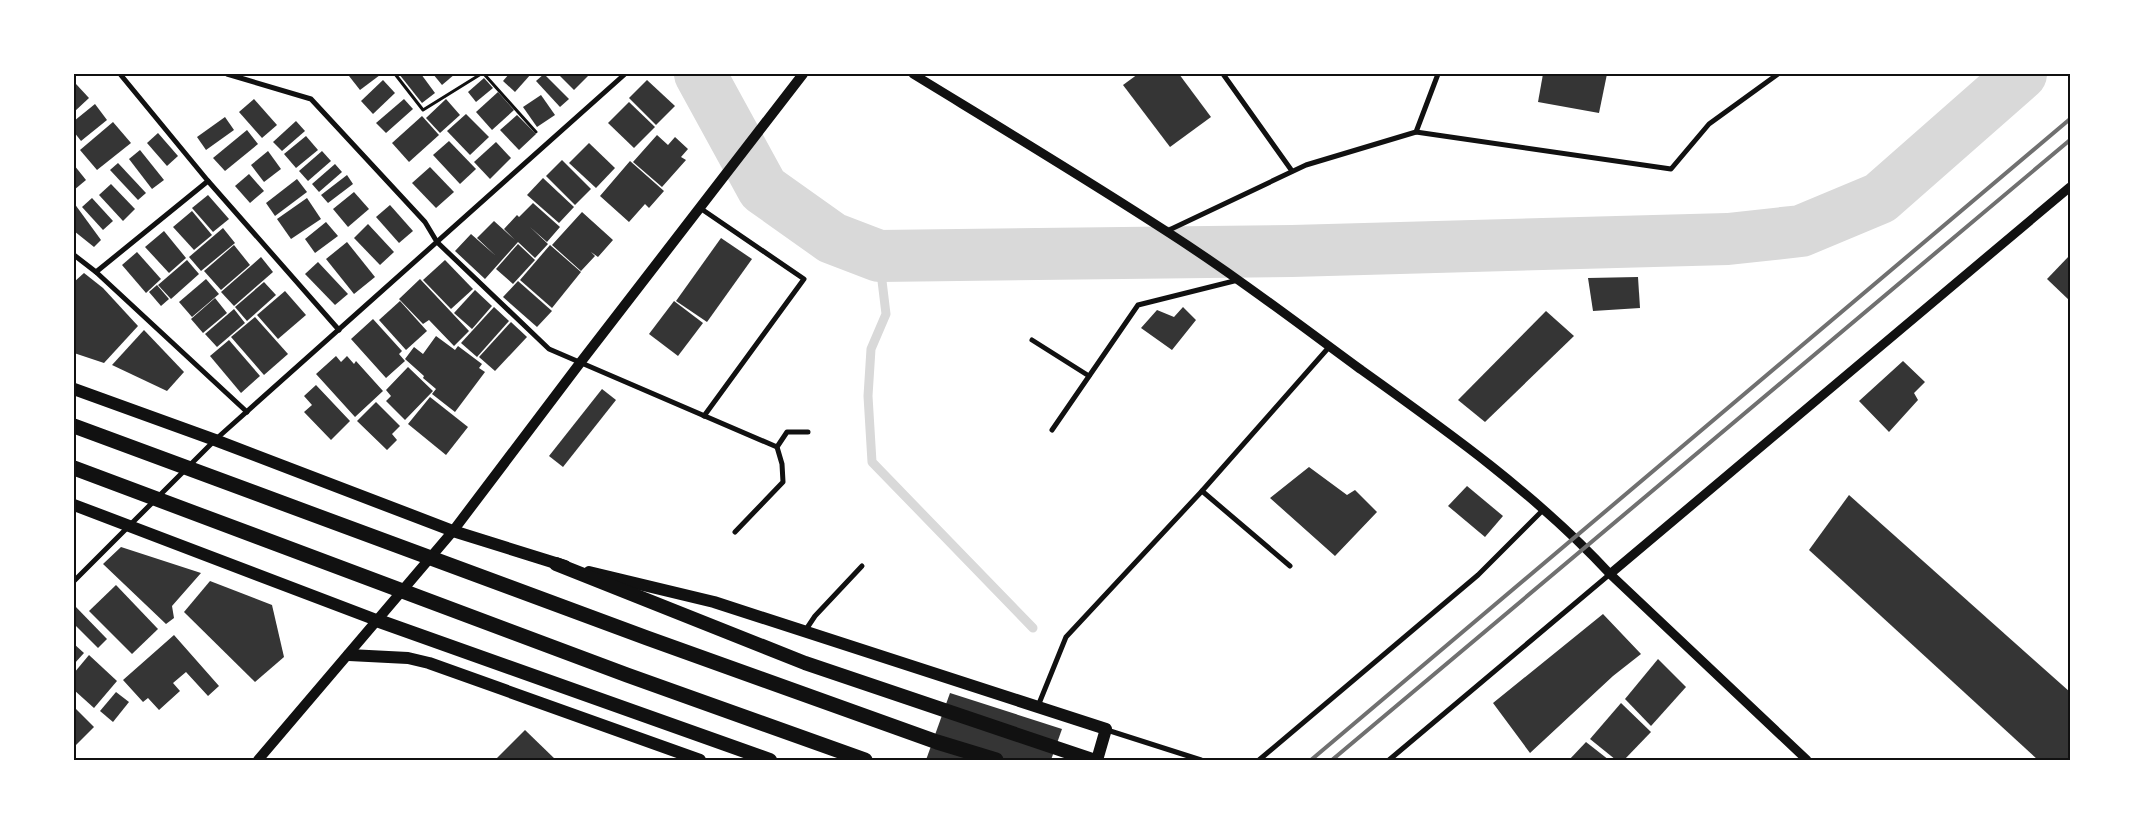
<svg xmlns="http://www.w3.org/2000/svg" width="2144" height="834" font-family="Lora,serif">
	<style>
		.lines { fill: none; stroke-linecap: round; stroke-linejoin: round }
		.stream { stroke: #d9d9d9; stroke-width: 9 }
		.river { stroke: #d9d9d9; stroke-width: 52 }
		.building { fill: #353535 }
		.path { stroke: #111; stroke-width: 3 }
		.minor { stroke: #111; stroke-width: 5 }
		.tertiary { stroke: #111; stroke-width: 9 }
		.secondary { stroke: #111; stroke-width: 10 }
		.primary { stroke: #111; stroke-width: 12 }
		.trunk { stroke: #111; stroke-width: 14 }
		.motorway { stroke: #111; stroke-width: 15 }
		.rail { stroke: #707070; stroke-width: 4 }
		.neatline { fill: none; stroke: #111; stroke-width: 2 }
	</style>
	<rect width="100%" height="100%" fill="#fff"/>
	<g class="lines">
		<path class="stream" d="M 879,256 L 886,314 L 871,349 L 868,396 L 872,462 L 1033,628"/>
		<path class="river" d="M 700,74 L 763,189 L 832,238 L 879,256 L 1292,251 L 1728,239 L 1801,231 L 1880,198 L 2021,74"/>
	</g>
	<g class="building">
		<path d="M 353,74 L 380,74 L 380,75 L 360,90 L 349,76 Z"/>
		<path d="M 399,74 L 421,74 L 435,93 L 422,103 Z"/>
		<path d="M 433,74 L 455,74 L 442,85 Z"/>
		<path d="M 509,74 L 531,74 L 515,92 L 503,81 Z"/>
		<path d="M 544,74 L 569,99 L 560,107 L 536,81 Z"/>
		<path d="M 558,74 L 588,74 L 589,75 L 574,90 Z"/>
		<path d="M 1138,74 L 1179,74 L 1211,117 L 1170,147 L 1123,85 Z"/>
		<path d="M 1543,74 L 1607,74 L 1599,113 L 1538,102 Z"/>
		<path d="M 484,78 L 493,88 L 476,102 L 468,92 Z"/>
		<path d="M 383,80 L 395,93 L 373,114 L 361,101 Z"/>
		<path d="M 647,80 L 675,106 L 656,125 L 629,98 Z"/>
		<path d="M 76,84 L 89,98 L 74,112 L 74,85 Z"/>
		<path d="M 498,92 L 514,110 L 492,130 L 476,112 Z"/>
		<path d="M 541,95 L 555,115 L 537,127 L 523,107 Z"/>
		<path d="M 254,99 L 277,125 L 262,138 L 239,112 Z"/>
		<path d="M 404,99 L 413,109 L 386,133 L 376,123 Z"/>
		<path d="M 446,99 L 460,115 L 440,133 L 426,118 Z"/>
		<path d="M 629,102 L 655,127 L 634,148 L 608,123 Z"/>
		<path d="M 95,104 L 107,120 L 81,141 L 74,132 L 74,121 Z"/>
		<path d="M 466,114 L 489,137 L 470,155 L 447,131 Z"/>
		<path d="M 517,115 L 536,134 L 519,150 L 500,130 Z"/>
		<path d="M 422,116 L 439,135 L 409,162 L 392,143 Z"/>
		<path d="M 225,117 L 234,130 L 206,150 L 197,137 Z"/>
		<path d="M 296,121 L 305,131 L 282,151 L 273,142 Z"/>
		<path d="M 113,122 L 131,143 L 97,170 L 80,150 Z"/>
		<path d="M 247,130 L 258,144 L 225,171 L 213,158 Z"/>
		<path d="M 158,133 L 178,156 L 167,166 L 147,143 Z"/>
		<path d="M 657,135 L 668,145 L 675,137 L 688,149 L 681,157 L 686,160 L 662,187 L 633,162 Z"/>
		<path d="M 306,136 L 318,150 L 296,168 L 284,154 Z"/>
		<path d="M 449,141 L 476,169 L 460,184 L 433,155 Z"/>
		<path d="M 496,142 L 511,158 L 490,179 L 474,162 Z"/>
		<path d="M 589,143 L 615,168 L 596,188 L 569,163 Z"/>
		<path d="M 140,150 L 164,180 L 152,189 L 129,159 Z"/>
		<path d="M 268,151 L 281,169 L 264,182 L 251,165 Z"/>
		<path d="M 322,151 L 331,161 L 308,181 L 299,171 Z"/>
		<path d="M 562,160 L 591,189 L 575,205 L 546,176 Z"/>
		<path d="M 630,161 L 664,191 L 649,208 L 645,204 L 629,222 L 600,196 Z"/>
		<path d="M 118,163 L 146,193 L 138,200 L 110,170 Z"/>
		<path d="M 335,164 L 342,172 L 319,192 L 312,184 Z"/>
		<path d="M 74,165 L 86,180 L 74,190 Z"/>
		<path d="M 430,167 L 454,192 L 436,208 L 412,183 Z"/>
		<path d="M 249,174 L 264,191 L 250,203 L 235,186 Z"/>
		<path d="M 347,175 L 353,184 L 328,203 L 321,195 Z"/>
		<path d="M 543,178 L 574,207 L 559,223 L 527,195 Z"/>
		<path d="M 297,179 L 307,192 L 275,216 L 266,203 Z"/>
		<path d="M 111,184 L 135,209 L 123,221 L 99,195 Z"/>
		<path d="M 354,192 L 369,209 L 348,227 L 333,209 Z"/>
		<path d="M 208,195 L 229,219 L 213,232 L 192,208 Z"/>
		<path d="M 92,198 L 113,221 L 103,230 L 82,207 Z"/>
		<path d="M 307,198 L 321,219 L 291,239 L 277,219 Z"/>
		<path d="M 74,203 L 101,240 L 94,247 L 74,231 Z"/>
		<path d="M 533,203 L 560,227 L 547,242 L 530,227 L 548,244 L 535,258 L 518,242 L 485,279 L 455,251 L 471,234 L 496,256 L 477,238 L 494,221 L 515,240 L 504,229 L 517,215 L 519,217 Z"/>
		<path d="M 390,205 L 413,231 L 399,243 L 376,217 Z"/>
		<path d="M 192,211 L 212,235 L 194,250 L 173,227 Z"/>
		<path d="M 582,212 L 613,240 L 598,257 L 591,252 L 595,256 L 581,271 L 552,245 Z"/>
		<path d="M 326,222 L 338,236 L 315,253 L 305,239 Z"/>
		<path d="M 368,224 L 394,252 L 380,265 L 354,238 Z"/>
		<path d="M 223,228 L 235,243 L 201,271 L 189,257 Z"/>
		<path d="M 164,231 L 186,258 L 169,273 L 145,247 Z"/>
		<path d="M 721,238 L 752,259 L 707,322 L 676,301 Z"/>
		<path d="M 347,242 L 375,277 L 354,294 L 326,259 Z"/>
		<path d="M 518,244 L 535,260 L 513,284 L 496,269 Z"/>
		<path d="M 234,245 L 250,265 L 221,290 L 204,271 Z"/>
		<path d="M 550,245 L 581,272 L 552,308 L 520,280 Z"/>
		<path d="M 137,252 L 161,279 L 146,293 L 122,265 Z"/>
		<path d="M 2070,255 L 2070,301 L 2047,279 Z"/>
		<path d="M 261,257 L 273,272 L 234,306 L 221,292 Z"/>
		<path d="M 187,260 L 199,274 L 171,299 L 158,285 Z"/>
		<path d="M 445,260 L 473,289 L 451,309 L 423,280 Z"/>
		<path d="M 318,262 L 348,294 L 335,305 L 305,274 Z"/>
		<path d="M 84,273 L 103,288 L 138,326 L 104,363 L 74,353 L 74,282 Z"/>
		<path d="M 1638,277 L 1640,308 L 1593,311 L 1588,278 Z"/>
		<path d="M 206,279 L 219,294 L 192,317 L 179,302 Z"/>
		<path d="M 420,279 L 469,331 L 454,346 L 429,320 L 423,324 L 399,299 Z"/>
		<path d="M 518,281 L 552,311 L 537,327 L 503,297 Z"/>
		<path d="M 264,282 L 276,295 L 247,321 L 235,307 Z"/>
		<path d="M 157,285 L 169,299 L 161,306 L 149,292 Z"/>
		<path d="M 475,290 L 492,306 L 472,329 L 454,313 Z"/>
		<path d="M 285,291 L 306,315 L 278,339 L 257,315 Z"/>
		<path d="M 215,298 L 227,313 L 203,333 L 191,319 Z"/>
		<path d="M 400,301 L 427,331 L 406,350 L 379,320 Z"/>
		<path d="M 674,301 L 703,323 L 678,356 L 649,334 Z"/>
		<path d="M 494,307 L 509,321 L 477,357 L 461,343 Z"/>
		<path d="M 1183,307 L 1196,320 L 1172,350 L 1141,328 L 1157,310 L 1174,317 Z"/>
		<path d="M 234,309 L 245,323 L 217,347 L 205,334 Z"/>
		<path d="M 1546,311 L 1574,336 L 1485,422 L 1458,400 Z"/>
		<path d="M 255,317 L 288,354 L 264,375 L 231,337 Z"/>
		<path d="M 373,319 L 402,351 L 399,354 L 405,361 L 386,378 L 351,339 Z"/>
		<path d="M 511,322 L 527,337 L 495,371 L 479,357 Z"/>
		<path d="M 144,330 L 184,372 L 167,391 L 112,365 Z"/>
		<path d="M 436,336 L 455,350 L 458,346 L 482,364 L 479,368 L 485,372 L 455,412 L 432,394 L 436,389 L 423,378 L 424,376 L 405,359 L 414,347 L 423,354 Z"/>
		<path d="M 229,340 L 260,376 L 241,393 L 210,356 Z"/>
		<path d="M 336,356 L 341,362 L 347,356 L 354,364 L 356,361 L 383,391 L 355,417 L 316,374 Z"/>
		<path d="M 1903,361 L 1925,382 L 1914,393 L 1918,400 L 1889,432 L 1859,401 Z"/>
		<path d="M 408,367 L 433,391 L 405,420 L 386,401 L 391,396 L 386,390 Z"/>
		<path d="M 316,385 L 350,421 L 331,440 L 304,412 L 312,405 L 304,396 Z"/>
		<path d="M 602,389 L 616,400 L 563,467 L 549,456 Z"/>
		<path d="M 430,397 L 468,427 L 446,455 L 408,424 Z"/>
		<path d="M 376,402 L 400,426 L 392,434 L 397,440 L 387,450 L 357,421 Z"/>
		<path d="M 1309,467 L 1347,495 L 1355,490 L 1377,512 L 1335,556 L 1270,498 Z"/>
		<path d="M 1467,486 L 1503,516 L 1485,537 L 1448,506 Z"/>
		<path d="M 1849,495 L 2070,692 L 2070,760 L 2038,760 L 1809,550 Z"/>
		<path d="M 121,547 L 201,573 L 172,606 L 174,618 L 166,624 L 103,564 Z"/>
		<path d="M 210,581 L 272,605 L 284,657 L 255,682 L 184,612 Z"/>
		<path d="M 116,585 L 158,629 L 132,654 L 89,611 Z"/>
		<path d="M 74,605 L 107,639 L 98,648 L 74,624 Z"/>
		<path d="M 1603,614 L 1641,654 L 1613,676 L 1530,753 L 1493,703 Z"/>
		<path d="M 174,635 L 219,686 L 208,696 L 186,672 L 173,683 L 180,691 L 159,710 L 148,698 L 143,702 L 123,680 Z"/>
		<path d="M 74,644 L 84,653 L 74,664 Z"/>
		<path d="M 89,655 L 117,681 L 94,708 L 74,690 L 74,673 Z"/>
		<path d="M 1658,659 L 1686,687 L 1651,726 L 1625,699 Z"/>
		<path d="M 116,692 L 129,702 L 113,722 L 100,711 Z"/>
		<path d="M 950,693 L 1062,729 L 1051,760 L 926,760 Z"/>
		<path d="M 1621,703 L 1651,732 L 1624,760 L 1616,760 L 1590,739 Z"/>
		<path d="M 74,707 L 94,727 L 74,747 Z"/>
		<path d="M 525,730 L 556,760 L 495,760 Z"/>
		<path d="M 1586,742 L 1609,760 L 1569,760 Z"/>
	</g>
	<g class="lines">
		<g class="path">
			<path d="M 395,74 L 423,110 L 481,74"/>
			<path d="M 484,74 L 536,132"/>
		</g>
		<g class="minor">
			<path d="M 120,74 L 208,181 L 339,330"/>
			<path d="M 227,74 L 311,99 L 425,222 L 437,242 L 549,349 L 777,447"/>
			<path d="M 1223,74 L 1292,171"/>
			<path d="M 1416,132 L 1671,169 L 1709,124 L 1778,74"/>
			<path d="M 700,208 L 804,279 L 704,416"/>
			<path d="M 1167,231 L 1306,165 L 1416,132 L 1438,74"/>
			<path d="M 74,255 L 96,272 L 247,412"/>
			<path d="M 96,272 L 208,181"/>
			<path d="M 1032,340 L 1089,376"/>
			<path d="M 1052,430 L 1138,305 L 1238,280"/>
			<path d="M 1202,491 L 1290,566"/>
			<path d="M 735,532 L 783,482 L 782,464 L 777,447 L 787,432 L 808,432"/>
			<path d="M 74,581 L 215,440 L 625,74"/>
			<path d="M 805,631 L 815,616 L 862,566"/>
			<path d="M 1038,706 L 1066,637 L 1202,491 L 1330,346"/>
			<path d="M 1107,730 L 1201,760"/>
			<path d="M 1259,760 L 1478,575 L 1543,510"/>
			<path d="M 1389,760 L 1610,574"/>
		</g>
		<g class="tertiary">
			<path d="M 913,74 C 998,126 1083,177 1166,231 C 1233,274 1296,322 1360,369 C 1447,431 1537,495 1610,574 L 1807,760"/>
			<path d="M 1610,574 L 2070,187"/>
		</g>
		<path class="secondary" d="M 258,760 L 453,531 L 580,363 L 803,74"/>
		<g class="primary">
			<path d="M 74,389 L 215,440 L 453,531 L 565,566"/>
			<path d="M 74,505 L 379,621"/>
			<path d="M 589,572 L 714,602 L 1106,729 L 1097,760"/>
			<path d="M 349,655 L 408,658 L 429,663 L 700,760"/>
		</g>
		<g class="trunk">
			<path d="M 556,564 L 805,663 L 1092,760"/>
			<path d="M 379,621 L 770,760"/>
		</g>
		<g class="motorway">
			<path d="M 74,426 L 647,638 L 937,742 L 996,760"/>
			<path d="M 74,468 L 627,675 L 865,760"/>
		</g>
		<g class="rail">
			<path d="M 1311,760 L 2070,119"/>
			<path d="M 1332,760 L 2070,140"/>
		</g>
	</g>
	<rect width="2144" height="834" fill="none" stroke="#ffffff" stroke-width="150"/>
	<rect x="75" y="75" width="1994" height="684" class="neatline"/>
</svg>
